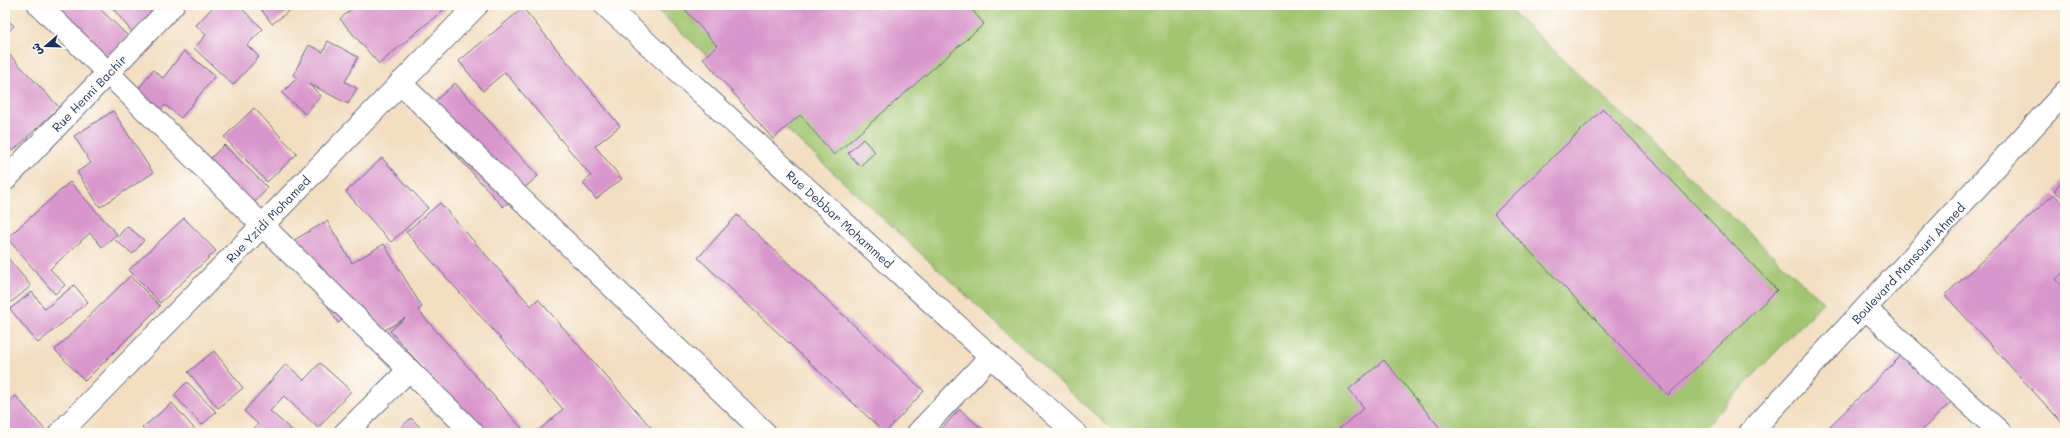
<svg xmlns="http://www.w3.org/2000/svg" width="2070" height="438" font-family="Mali,'Playpen Sans Arabic',sans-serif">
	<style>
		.green { fill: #a1c56f; stroke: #5e7a66 }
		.building { fill: #d996cc }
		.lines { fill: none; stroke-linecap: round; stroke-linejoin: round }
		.minor-casing { stroke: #676c81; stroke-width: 24 }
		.secondary-casing { stroke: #676c81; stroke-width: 24 }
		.minor { stroke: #fff; stroke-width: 22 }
		.secondary { stroke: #fff; stroke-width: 22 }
		.labels { text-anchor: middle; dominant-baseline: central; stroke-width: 3; stroke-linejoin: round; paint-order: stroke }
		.street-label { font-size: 12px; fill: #1b2f5e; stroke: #fdfcf7 }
	</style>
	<rect width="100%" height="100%" fill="#fdfcf7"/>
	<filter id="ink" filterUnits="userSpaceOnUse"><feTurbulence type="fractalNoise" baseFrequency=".025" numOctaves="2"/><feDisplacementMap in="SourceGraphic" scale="8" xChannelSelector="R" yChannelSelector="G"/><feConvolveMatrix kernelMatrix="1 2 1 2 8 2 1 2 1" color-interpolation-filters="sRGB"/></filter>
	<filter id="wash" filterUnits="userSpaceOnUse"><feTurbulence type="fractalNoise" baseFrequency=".012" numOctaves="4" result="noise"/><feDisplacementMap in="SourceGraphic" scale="16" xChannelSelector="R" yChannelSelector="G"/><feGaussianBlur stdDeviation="0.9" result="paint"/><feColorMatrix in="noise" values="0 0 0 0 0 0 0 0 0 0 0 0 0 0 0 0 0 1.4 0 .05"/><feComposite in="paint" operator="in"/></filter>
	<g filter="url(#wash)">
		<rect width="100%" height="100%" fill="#f3dec1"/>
		<path class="green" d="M 652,5 L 1505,5 L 1823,302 L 1699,433 L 1115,433 Z"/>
		<g id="blocks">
			<g class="building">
				<path d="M 48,5 L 96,5 L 128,36 L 97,69 Z"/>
				<path d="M 110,5 L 163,5 L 132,32 Z"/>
				<path d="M 215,5 L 238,5 L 263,29 L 247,45 L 259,57 L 233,85 L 194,48 L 206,35 L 196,25 Z"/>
				<path d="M 258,5 L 297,5 L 272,24 Z"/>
				<path d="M 356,5 L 449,5 L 379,64 L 340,19 Z"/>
				<path d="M 681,5 L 968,5 L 984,24 L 834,155 L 800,115 L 773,139 L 703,58 L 717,46 Z"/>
				<path d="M 523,8 L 620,126 L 595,146 L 622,179 L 596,199 L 583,183 L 591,176 L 505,72 L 483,91 L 459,61 Z"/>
				<path d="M 5,17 L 14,26 L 5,35 Z"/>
				<path d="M 328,41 L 358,57 L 345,82 L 357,88 L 348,104 L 308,83 L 321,96 L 305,114 L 282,93 L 297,78 L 293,75 L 309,45 L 323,52 Z"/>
				<path d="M 5,50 L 59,107 L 13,151 L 5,143 Z"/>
				<path d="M 184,51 L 215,76 L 181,118 L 165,105 L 156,115 L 133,96 L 153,70 L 163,78 Z"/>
				<path d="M 455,83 L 538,176 L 503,207 L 420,115 Z"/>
				<path d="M 254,108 L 297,154 L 267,182 L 224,137 Z"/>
				<path d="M 1603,109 L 1777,290 L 1668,395 L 1494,214 Z"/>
				<path d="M 113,111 L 153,173 L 100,207 L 77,172 L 91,163 L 74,136 Z"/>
				<path d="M 863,139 L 875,152 L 860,166 L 848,153 Z"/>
				<path d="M 224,145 L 268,188 L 249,208 L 204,165 Z"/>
				<path d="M 5,153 L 11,161 L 5,166 Z"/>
				<path d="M 382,158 L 428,208 L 391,242 L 346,192 Z"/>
				<path d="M 2065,176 L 2065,199 L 2054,191 Z"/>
				<path d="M 70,182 L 117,234 L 102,247 L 90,233 L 50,269 L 65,285 L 55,294 L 7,238 Z"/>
				<path d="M 2054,194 L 2065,206 L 2065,271 L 2056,279 L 2065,289 L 2065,426 L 1945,295 Z"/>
				<path d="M 440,203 L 531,306 L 538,299 L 656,433 L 536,433 L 563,409 L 406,232 Z"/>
				<path d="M 737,215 L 924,391 L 885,433 L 698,258 Z"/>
				<path d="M 184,218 L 216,251 L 160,303 L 129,270 Z"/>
				<path d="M 327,221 L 352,263 L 384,244 L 422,307 L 418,310 L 526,433 L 481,433 L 390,331 L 405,318 L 365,342 L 349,315 L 338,323 L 289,243 Z"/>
				<path d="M 127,226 L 144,240 L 133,254 L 115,240 Z"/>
				<path d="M 7,257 L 31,286 L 9,304 L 5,299 L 5,259 Z"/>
				<path d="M 130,276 L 160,306 L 85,381 L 55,350 Z"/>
				<path d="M 74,285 L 88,302 L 38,343 L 10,309 L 32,292 L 45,309 Z"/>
				<path d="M 214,351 L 243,388 L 218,408 L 188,372 Z"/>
				<path d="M 1903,354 L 1951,402 L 1919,433 L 1823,433 Z"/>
				<path d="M 1384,360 L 1444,433 L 1334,433 L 1364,408 L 1349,389 Z"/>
				<path d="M 320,363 L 351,391 L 318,428 L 284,396 L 270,411 L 295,433 L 250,433 L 258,424 L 244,411 L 286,364 L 304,380 Z"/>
				<path d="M 187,382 L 216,412 L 202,425 L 174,395 Z"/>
				<path d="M 16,396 L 46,431 L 43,433 L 5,433 L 5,405 Z"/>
				<path d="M 172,403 L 198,433 L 147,433 L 142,428 Z"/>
				<path d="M 960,409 L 986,433 L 945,433 L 941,429 Z"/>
				<path d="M 411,418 L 425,433 L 395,433 Z"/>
			</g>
		</g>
	</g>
	<g filter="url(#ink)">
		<use href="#blocks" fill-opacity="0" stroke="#676c81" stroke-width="1"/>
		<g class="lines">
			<defs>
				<g id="minor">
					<path d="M 39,5 L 473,433"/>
					<path d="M 605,5 L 1075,433"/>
					<path d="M 400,83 L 765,433"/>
					<path d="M 5,180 L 173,5"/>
					<path d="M 1866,309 L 2001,433"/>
					<path d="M 60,433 L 477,5"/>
					<path d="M 345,433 L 409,370"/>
					<path d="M 918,433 L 991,356"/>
				</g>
				<path id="secondary" d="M 1750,433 L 2065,92"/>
			</defs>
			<use href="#minor" class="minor-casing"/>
			<use href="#secondary" class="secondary-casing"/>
			<use href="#minor" class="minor"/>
			<use href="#secondary" class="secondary"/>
		</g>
	</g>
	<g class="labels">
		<g class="street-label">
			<text transform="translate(89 93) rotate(-46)">Rue Henni Bachir</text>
			<text transform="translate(268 219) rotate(-46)">Rue Yzidi Mohamed</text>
			<text transform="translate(840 219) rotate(42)">Rue Debbar Mohammed</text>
			<text transform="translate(1908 263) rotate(-47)">Boulevard Mansouri Ahmed</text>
		</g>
	</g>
	<rect width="2070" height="438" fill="none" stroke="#fdfcf7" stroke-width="20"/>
	<g transform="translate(46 46) rotate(250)" stroke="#fdfcf7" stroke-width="3" paint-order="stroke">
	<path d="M0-3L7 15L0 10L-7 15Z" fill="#1b2f5e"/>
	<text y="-6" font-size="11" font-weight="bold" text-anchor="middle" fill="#1b2f5e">ش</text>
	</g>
</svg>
